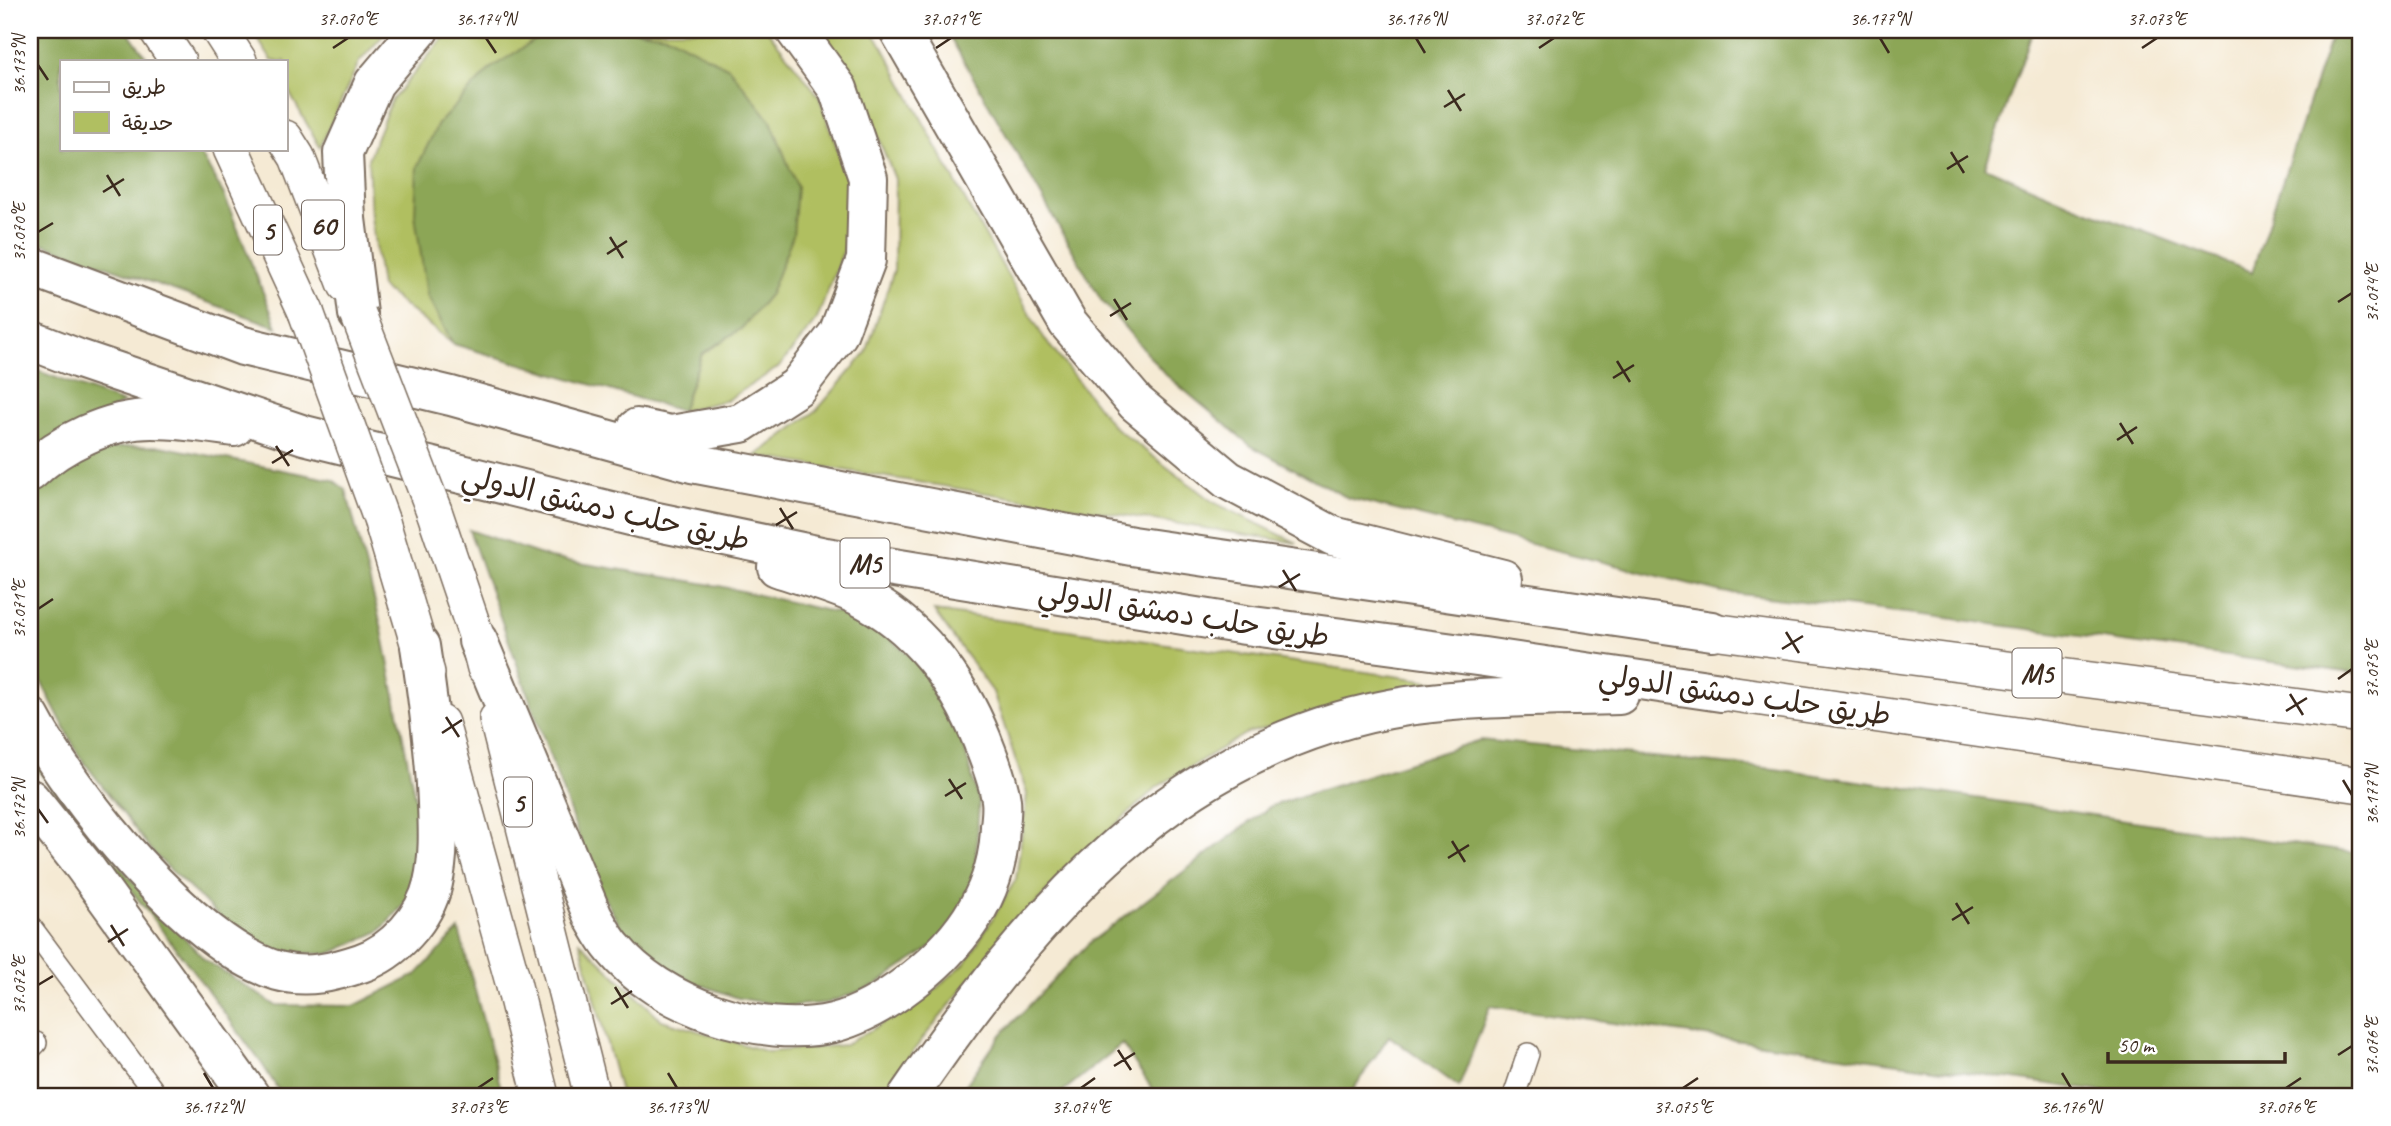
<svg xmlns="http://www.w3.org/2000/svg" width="2391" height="1126" font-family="Caveat,'Playpen Sans Arabic',sans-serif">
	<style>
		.green { fill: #b0bf61; stroke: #767440; stroke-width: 2 }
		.forest { fill: #8ca657; stroke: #64683a; stroke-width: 2 }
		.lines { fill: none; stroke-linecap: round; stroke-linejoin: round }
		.minor-casing { stroke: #7c6d5e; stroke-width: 24 }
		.trunk-casing { stroke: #7c6d5e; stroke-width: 38 }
		.motorway-casing { stroke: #7c6d5e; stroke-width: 42 }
		.minor { stroke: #fff; stroke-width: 21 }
		.trunk { stroke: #fff; stroke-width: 35 }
		.motorway { stroke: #fff; stroke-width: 38 }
		.trunk-bridge-casing { stroke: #7c6d5e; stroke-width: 38; stroke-linecap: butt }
		.trunk-bridge { stroke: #fff; stroke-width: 35 }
		.ticks { fill: none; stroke: #3b2a1e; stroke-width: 2.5 }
		.labels { text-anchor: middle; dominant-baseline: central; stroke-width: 5; stroke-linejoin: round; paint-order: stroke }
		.shield { fill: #fff; stroke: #766a62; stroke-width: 2 }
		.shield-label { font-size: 28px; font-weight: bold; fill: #3b2a1e }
		.street-label { font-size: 30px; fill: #3b2a1e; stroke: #fff }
		.neatline { fill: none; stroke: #3b2a1e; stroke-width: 2.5 }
		.ticks-label { font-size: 18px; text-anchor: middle; fill: #3b2a1e }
	</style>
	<rect width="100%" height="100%" fill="#fff"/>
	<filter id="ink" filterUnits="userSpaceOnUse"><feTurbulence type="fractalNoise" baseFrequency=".0143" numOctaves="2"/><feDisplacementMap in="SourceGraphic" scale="14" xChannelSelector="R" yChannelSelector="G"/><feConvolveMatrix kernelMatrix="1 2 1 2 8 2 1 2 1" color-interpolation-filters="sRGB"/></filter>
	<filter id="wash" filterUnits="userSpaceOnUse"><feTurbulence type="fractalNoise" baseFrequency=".00686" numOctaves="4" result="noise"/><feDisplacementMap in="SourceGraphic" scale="28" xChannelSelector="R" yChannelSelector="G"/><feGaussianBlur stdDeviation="1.57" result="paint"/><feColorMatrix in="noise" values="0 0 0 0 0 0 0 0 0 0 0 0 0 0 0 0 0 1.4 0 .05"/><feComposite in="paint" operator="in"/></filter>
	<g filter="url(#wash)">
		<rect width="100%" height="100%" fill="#f5ead4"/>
		<g class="green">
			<path d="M 252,30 L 388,30 L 359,62 L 320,147 L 285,85 L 285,61 L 272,61 Z"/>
			<path d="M 450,30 L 564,30 L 546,33 L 427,295 L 453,344 L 381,287 L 371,217 L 368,159 L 391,101 Z"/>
			<path d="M 632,30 L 767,30 L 819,96 L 849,183 L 844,249 L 817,319 L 779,367 L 727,400 L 681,411 L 702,354 L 742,328 Z"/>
			<path d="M 819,30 L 871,30 L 883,47 L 970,209 L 1043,337 L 1113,426 L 1213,502 L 1297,543 L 756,456 L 817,410 L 866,353 L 894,270 L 895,179 L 854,78 Z"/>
			<path d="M 934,611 L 1458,685 L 1336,707 L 1245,734 L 1157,787 L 1068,868 L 990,955 L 920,1042 L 881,1096 L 621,1096 L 580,942 L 662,1020 L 768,1052 L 845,1045 L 927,997 L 967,961 L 1016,879 L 1027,794 L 993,692 Z"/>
		</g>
		<g class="forest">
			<path d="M 30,30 L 127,30 L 149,61 L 61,61 L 61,149 L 198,149 L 224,195 L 277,327 L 30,239 Z"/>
			<path d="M 564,30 L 632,30 L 667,35 L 729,68 L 771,121 L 797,187 L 793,235 L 770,294 L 742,328 L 702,354 L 681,411 L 453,344 L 427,295 L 415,215 L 417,167 L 438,124 L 491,68 L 546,33 Z"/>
			<path d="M 946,30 L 2033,30 L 1985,167 L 2073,205 L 2252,272 L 2333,30 L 2361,30 L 2361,674 L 1932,616 L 1722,592 L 1348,498 L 1251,446 L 1165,374 L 1101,300 Z"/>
			<path d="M 30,368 L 123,403 L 30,455 Z"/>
			<path d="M 160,446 L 333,480 L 346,490 L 381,625 L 420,824 L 417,890 L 380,931 L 329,954 L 279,952 L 226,923 L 154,854 L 78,754 L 30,660 L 30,504 C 46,474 78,456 110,449 C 125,445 144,447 160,446 Z"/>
			<path d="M 469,530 L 550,558 L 719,586 L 855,617 L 889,637 L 919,664 L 944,699 L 962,739 L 979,802 L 974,888 L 948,936 L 874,986 L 827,1003 L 785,1006 L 738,998 L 693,982 L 656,964 L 628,939 L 595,882 Z"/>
			<path d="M 1480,740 L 1775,769 L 2361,854 L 2361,1096 L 2135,1096 L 1490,1006 L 1459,1087 L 1389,1036 L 1349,1096 L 1157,1096 L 1122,1044 L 1057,1096 L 958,1096 L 1001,1035 L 1088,944 L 1271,806 Z"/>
			<path d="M 30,748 L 95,840 L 204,959 L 275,1005 L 354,1006 L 416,975 L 459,930 L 503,1096 L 282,1096 L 262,1064 L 191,968 L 30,760 Z"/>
		</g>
	</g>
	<g filter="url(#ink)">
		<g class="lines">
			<defs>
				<g id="minor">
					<path d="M 30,926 L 157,1096"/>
					<path d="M 30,1049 L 36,1043"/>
					<path d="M 1514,1096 L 1528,1054"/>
				</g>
				<g id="trunk">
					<path d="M 157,30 L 178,61"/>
					<path d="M 219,30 L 239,61"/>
					<path d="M 285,138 L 297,157 L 346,285"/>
					<path d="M 231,149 L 306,312"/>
					<path d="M 434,511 L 478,641 L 485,668"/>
					<path d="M 382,522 L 427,673"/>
					<path d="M 1712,631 L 2361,715"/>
					<path d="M 1721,692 L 2361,785"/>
					<path d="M 497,719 L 592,1096"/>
					<path d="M 441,723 L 513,982 L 541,1096"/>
				</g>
				<g id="motorway">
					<path d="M 899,30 L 1068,323 L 1136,403 L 1228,480 L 1333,536 L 1503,579"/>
					<path d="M 30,266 L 243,346 L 451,396 L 692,463 L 1132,546 L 1712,631"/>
					<path d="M 358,314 L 346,219 L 343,153 L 374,83 L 419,30"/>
					<path d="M 30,340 L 79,359 L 304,435 L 643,519 L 826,557 L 1245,625 L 1484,657 L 1721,692"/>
					<path d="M 637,428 L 671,435 L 741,423 L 797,387 L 838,334 L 866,260 L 868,178 L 838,89 L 795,30"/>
					<path d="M 30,472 C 60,443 109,419 152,419 C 179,419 207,423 234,427"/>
					<path d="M 478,641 L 593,917 C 599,927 605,939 613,948 C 659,1005 761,1040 833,1023 C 861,1016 890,998 912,981 C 962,942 999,892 1000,826 C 1001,818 1002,808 1001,800 C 998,779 989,759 982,740 C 958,680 916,623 857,595 C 832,583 803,576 777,567"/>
					<path d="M 30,717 C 71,796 192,946 278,971 C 307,979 334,972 361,963 C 394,952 425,918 433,883 C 439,857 438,830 437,804 C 435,751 428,699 420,646"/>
					<path d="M 30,799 L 83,865 L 250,1096"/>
					<path d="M 908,1096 C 1033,914 1176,742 1407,706 C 1477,696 1549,697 1619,695"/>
				</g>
			</defs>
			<use href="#minor" class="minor-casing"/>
			<use href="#trunk" class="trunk-casing"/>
			<use href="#motorway" class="motorway-casing"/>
			<use href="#minor" class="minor"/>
			<use href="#trunk" class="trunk"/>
			<use href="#motorway" class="motorway"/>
			<defs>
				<g id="trunk-bridge">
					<path d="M 306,312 L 382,522"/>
					<path d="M 358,314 L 434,511"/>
				</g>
			</defs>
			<use href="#trunk-bridge" class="trunk-bridge-casing"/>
			<use href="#trunk-bridge" class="trunk-bridge"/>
		</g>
	</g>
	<path class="ticks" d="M 486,38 L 496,53M 1416,38 L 1425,53M 1880,38 L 1889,53M 333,48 L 348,38M 936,48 L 951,38M 1539,48 L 1554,38M 2142,48 L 2157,38M 38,65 L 48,80M 1448,90 L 1461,111M 1444,107 L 1465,94M 1951,152 L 1964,173M 1947,169 L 1968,156M 107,175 L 120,196M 103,192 L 124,179M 38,232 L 53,223M 610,237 L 623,258M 607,254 L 627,241M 1114,299 L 1127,320M 2338,302 L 2352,293M 1110,316 L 1131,303M 1617,361 L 1630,382M 1613,378 L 1634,365M 2120,423 L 2133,444M 2117,440 L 2137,427M 276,446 L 289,466M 272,463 L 293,450M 780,508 L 793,529M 776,525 L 797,512M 1283,570 L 1296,591M 1279,587 L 1300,574M 38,609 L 53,599M 1786,632 L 1799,653M 1782,649 L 1803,636M 2338,679 L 2352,669M 2290,694 L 2303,715M 2286,711 L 2307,698M 446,717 L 459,737M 442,733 L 462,720M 949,779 L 962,799M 2343,780 L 2352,795M 945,796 L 966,783M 38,809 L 48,823M 1452,841 L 1465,862M 1448,858 L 1469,845M 1956,903 L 1969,924M 1952,920 L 1973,907M 111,925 L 124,946M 108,942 L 128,929M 38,985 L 53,976M 615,987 L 628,1008M 611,1004 L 632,991M 1118,1050 L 1131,1070M 2338,1055 L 2352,1046M 1114,1066 L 1135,1053M 204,1073 L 213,1088M 668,1073 L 677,1088M 2062,1073 L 2071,1088M 478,1088 L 493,1078M 1081,1088 L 1095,1078M 1683,1088 L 1698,1078M 2286,1088 L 2301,1078"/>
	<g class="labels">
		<g class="shield">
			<rect x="302" y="200.5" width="42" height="49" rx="5"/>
			<rect x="254" y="205.5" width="28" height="49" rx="5"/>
			<rect x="840.5" y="538.5" width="49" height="49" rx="5"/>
			<rect x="2012.5" y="648.5" width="49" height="49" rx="5"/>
			<rect x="504" y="777.5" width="28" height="49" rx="5"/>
		</g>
		<g class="shield-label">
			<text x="323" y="225">60</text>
			<text x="268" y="230">5</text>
			<text x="865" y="563">M5</text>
			<text x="2037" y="673">M5</text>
			<text x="518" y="802">5</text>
		</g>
		<g class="street-label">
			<text transform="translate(606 508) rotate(13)">طريق حلب دمشق الدولي</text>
			<text transform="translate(1184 614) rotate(9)">طريق حلب دمشق الدولي</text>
			<text transform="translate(1745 695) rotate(8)">طريق حلب دمشق الدولي</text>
		</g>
	</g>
	<rect width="2391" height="1126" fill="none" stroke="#fff" stroke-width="77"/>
	<rect x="60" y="60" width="228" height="91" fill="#ffffff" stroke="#b1aaa5" stroke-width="2"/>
	<rect x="74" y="82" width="35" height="10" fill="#ffffff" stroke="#b1aaa5" stroke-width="2"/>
	<text x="122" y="94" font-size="21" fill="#3b2a1e">طريق</text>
	<rect x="74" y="112" width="35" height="21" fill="#b0bf61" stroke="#b1aaa5" stroke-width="2"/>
	<text x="122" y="130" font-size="21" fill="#3b2a1e">حديقة</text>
	<path d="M2108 1052v10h177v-10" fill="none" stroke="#3b2a1e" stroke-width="3.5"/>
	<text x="2118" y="1052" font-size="21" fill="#3b2a1e" stroke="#ffffff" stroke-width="5" paint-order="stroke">50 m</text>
	<rect x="38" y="38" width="2314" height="1050" class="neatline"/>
	<g class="ticks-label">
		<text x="348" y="25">37.070°E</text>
		<text x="486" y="25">36.174°N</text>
		<text x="951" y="25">37.071°E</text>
		<text x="1416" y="25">36.176°N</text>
		<text x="1554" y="25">37.072°E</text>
		<text x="1880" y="25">36.177°N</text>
		<text x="2157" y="25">37.073°E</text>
		<text transform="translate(19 65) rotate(-90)" y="6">36.173°N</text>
		<text transform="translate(19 232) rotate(-90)" y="6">37.070°E</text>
		<text transform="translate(2372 293) rotate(-90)" y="6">37.074°E</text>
		<text transform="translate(19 609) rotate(-90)" y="6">37.071°E</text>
		<text transform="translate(2372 669) rotate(-90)" y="6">37.075°E</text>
		<text transform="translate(2372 795) rotate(-90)" y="6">36.177°N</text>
		<text transform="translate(19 809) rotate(-90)" y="6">36.172°N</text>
		<text transform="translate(19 985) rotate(-90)" y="6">37.072°E</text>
		<text transform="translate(2372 1046) rotate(-90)" y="6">37.076°E</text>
		<text x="213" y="1113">36.172°N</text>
		<text x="478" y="1113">37.073°E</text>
		<text x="677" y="1113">36.173°N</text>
		<text x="1081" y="1113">37.074°E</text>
		<text x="1683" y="1113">37.075°E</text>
		<text x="2071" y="1113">36.176°N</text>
		<text x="2286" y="1113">37.076°E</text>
	</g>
</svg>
